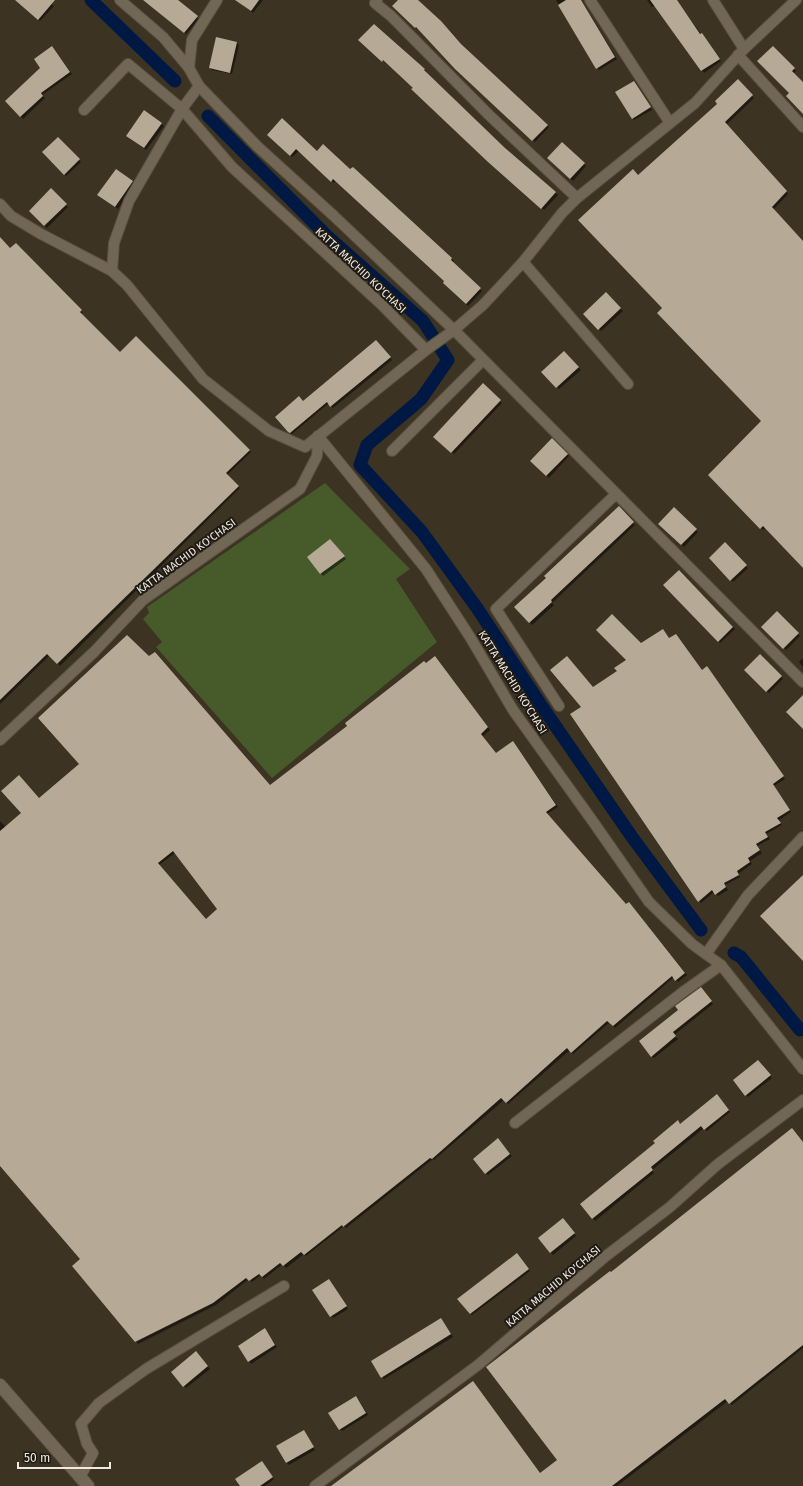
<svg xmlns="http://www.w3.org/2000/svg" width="803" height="1486" viewBox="0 0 803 1486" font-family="'Fira Sans',sans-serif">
<rect width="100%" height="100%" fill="#3c3322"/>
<path fill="#465b29" d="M 325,483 L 410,569 L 396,579 L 437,642 L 272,778 L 156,647 L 162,642 L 143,619 L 149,613 L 147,607 Z"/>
<g fill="#0007" fill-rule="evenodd">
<path d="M 16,0 L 47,0 L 54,6 L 40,21 Z"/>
<path d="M 144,0 L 176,0 L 199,19 L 186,34 Z"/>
<path d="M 236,0 L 263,0 L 253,13 Z"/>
<path d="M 399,0 L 416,0 L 462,47 L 549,127 L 535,142 L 459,71 L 418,28 L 417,29 L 393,6 Z"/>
<path d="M 556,0 L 581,0 L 617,59 L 599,70 Z"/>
<path d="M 647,0 L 676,0 L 721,61 L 704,73 L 655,6 L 652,7 Z"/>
<path d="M 374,25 L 425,70 L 427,72 L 426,73 L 505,149 L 558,195 L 544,210 L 491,164 L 414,88 L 360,40 Z"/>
<path d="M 237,43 L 239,45 L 232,74 L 212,70 L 210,68 Z"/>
<path d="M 773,47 L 796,71 L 793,74 L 803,83 L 803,112 L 790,93 Z"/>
<path d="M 54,50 L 72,74 L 42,95 L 45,98 L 23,119 L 7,101 L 41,68 Z"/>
<path d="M 738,81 L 754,98 L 726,125 L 788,194 L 773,210 L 803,242 L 803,567 L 766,528 L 763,530 L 709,475 L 763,421 L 664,308 L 638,176 L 719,104 Z"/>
<path d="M 636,84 L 652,110 L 634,120 L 632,118 Z"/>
<path d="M 145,111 L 164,126 L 146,150 L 129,138 Z"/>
<path d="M 268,135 L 317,152 L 402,215 L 452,259 L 454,261 L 452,263 L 482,291 L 468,306 L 444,283 L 446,281 L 336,180 L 334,183 L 299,151 L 292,157 Z"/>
<path d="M 58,138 L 81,162 L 66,176 L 43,152 Z"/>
<path d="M 562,143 L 586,166 L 573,181 L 548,158 Z"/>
<path d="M 132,182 L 134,184 L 118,209 L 101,197 Z"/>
<path d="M 51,190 L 68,207 L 47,228 L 30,211 Z"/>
<path d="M 0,239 L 10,249 L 16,244 L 83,313 L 81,314 L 120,353 L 136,337 L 251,452 L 227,475 L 240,488 L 60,666 L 50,655 L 0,704 Z"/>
<path d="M 606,294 L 623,311 L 601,331 L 584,314 Z"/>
<path d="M 378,343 L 392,360 L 333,408 L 329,403 L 292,434 L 289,432 L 303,402 Z"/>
<path d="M 564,352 L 581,370 L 559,389 L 543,372 Z"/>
<path d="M 483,385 L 502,403 L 454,454 L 435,436 Z"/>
<path d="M 552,439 L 569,456 L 549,478 L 531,461 Z"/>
<path d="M 619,507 L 635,525 L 552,603 L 554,605 L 532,625 L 516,607 L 548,578 Z"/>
<path d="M 674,509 L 698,532 L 684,547 L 660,523 Z"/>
<path d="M 332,542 L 346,559 L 323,576 L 321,574 Z"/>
<path d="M 725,544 L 748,568 L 733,582 L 710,558 Z"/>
<path d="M 679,571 L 735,629 L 720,643 L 665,585 Z"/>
<path d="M 777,612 L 800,636 L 786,650 L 762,627 Z"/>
<path d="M 670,639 L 703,671 L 709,670 L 785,779 L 774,786 L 791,812 L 778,821 L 782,825 L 766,834 L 770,839 L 757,846 L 762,853 L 750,861 L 752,864 L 738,874 L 740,877 L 725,885 L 728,890 L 718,896 L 714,892 L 701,903 L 582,707 L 593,688 L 619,672 L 641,644 Z"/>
<path d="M 760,655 L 783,679 L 769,693 L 745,670 Z"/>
<path d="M 803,658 L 803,667 L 799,662 Z"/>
<path d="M 437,659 L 490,730 L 483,736 L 496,754 L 515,745 L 558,807 L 547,814 L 626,906 L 631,905 L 687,975 L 678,982 L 674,977 L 615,1028 L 610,1022 L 573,1054 L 570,1050 L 508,1104 L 504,1100 L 434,1160 L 433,1159 L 346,1228 L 344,1226 L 306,1256 L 304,1254 L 286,1268 L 283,1264 L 264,1279 L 261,1275 L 252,1282 L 249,1279 L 216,1305 L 138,1344 L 82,1259 L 0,1165 L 0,821 L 6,827 L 39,799 L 271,786 L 426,664 ZM 175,853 L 219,909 L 206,920 L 159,865 Z"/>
<path d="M 703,991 L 713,1004 L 674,1035 L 678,1039 L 654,1058 L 652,1056 Z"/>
<path d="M 760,1064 L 772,1078 L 748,1097 L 734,1081 Z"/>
<path d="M 719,1098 L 730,1112 L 707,1131 L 704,1128 L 652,1170 L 654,1173 L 595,1221 L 593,1219 L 581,1204 L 681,1125 Z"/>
<path d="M 500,1142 L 512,1156 L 488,1175 L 486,1173 Z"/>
<path d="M 803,1143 L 803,1348 L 732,1405 L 728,1401 L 617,1486 L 332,1486 L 540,1474 L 559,1460 Z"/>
<path d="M 565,1221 L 576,1236 L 553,1255 L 539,1238 Z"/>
<path d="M 519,1257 L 530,1271 L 472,1315 L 470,1313 Z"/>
<path d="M 331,1283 L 348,1309 L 333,1318 L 314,1291 Z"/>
<path d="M 441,1319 L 453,1337 L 384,1379 L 382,1377 Z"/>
<path d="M 267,1332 L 277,1347 L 251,1364 L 239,1346 Z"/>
<path d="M 198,1355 L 210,1369 L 186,1388 L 172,1372 Z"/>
<path d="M 358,1399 L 368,1415 L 342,1431 L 340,1429 Z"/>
<path d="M 304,1431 L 315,1450 L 289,1465 L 286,1462 Z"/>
<path d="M 264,1464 L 274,1479 L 265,1486 L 241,1486 Z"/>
</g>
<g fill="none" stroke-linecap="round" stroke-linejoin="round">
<g stroke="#001944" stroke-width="13">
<path d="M 91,0 L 175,81"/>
<path d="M 208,116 L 326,235 L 423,321 L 448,360 L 421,399 L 367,445 L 360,465 L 422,532 L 477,608 L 541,705 L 632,837 L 701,930"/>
<path d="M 734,953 L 741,957 L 800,1030"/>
</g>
</g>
<g fill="#b6aa97" fill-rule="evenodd">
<path d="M 15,0 L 55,0 L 38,20 Z"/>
<path d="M 143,0 L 178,0 L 198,16 L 184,33 Z"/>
<path d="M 235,0 L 259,0 L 251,11 Z"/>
<path d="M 398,0 L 418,0 L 441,21 L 461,44 L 548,125 L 532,141 L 455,69 L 416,27 L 415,28 L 392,6 Z"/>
<path d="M 566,0 L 581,0 L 615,57 L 596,69 L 558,5 Z"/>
<path d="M 650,0 L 677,0 L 700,34 L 702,33 L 720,59 L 701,71 Z"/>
<path d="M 374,24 L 425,69 L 424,70 L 505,148 L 556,192 L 541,209 L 488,162 L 411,89 L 413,88 L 383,60 L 382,62 L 358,40 Z"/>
<path d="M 216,37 L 237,42 L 230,73 L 209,68 Z"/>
<path d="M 52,46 L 70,72 L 41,93 L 43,96 L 20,117 L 5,101 L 40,68 L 34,59 Z"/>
<path d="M 773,46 L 795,68 L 792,71 L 803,82 L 803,114 L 786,96 L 789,93 L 757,61 Z"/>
<path d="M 738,79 L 753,95 L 725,122 L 787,191 L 772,207 L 803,241 L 803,568 L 763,526 L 760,529 L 708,475 L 761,421 L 657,313 L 662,308 L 578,220 L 633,169 L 638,175 L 717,104 L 715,101 Z"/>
<path d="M 634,81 L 651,107 L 632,119 L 615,92 Z"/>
<path d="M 144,110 L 162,123 L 144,148 L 126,136 Z"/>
<path d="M 282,118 L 317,151 L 323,144 L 350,169 L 353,167 L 452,258 L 451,260 L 481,288 L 466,304 L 443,283 L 444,281 L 333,179 L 331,182 L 296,149 L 290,156 L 267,135 Z"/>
<path d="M 58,137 L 80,159 L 64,175 L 42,152 Z"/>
<path d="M 562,142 L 585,163 L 570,179 L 547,158 Z"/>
<path d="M 116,169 L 133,181 L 115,207 L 97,195 Z"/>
<path d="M 51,188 L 67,204 L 44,226 L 29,211 Z"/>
<path d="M 0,237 L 10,248 L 16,243 L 82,310 L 80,312 L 120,352 L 136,336 L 250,450 L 226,473 L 239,486 L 57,664 L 47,654 L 0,700 Z"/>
<path d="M 606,292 L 621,308 L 598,330 L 583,314 Z"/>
<path d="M 376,340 L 391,357 L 330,407 L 327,402 L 290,433 L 288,432 L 275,417 L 299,396 L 303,401 Z"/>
<path d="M 564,351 L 579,367 L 556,388 L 541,372 Z"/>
<path d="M 483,383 L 501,400 L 451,453 L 433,437 Z"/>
<path d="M 552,438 L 568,454 L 546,476 L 530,461 Z"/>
<path d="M 619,506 L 634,522 L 551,600 L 552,602 L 529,623 L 514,607 L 546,578 L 544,576 Z"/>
<path d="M 674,507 L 697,529 L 681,545 L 658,524 Z"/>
<path d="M 330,539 L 345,556 L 320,574 L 307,557 Z"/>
<path d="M 725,542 L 747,565 L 730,581 L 709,558 Z"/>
<path d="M 679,570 L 733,627 L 718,642 L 663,585 Z"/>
<path d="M 777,611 L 799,633 L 783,649 L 761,627 Z"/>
<path d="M 612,614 L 641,643 L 663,629 L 669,638 L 676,634 L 702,670 L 707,666 L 784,776 L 773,784 L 790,810 L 777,818 L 781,823 L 765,832 L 768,837 L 756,844 L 760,850 L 748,858 L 750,862 L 737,871 L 739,875 L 724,883 L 726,887 L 715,895 L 712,890 L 698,902 L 570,714 L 581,707 L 550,670 L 567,656 L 593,687 L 617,671 L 614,668 L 626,660 L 596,630 Z"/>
<path d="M 127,635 L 149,656 L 155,652 L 270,785 L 347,726 L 345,723 L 424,661 L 426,663 L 435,656 L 488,727 L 481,734 L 496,753 L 513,741 L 556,805 L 546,812 L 626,904 L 629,902 L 685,973 L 675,981 L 672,976 L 613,1026 L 607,1021 L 571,1053 L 567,1048 L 506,1103 L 501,1098 L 432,1159 L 430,1158 L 343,1227 L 342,1225 L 304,1255 L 301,1252 L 283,1266 L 280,1263 L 262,1277 L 259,1274 L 249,1281 L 246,1278 L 213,1303 L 135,1342 L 72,1266 L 80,1259 L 0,1166 L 0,831 L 21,813 L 1,791 L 19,775 L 39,798 L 79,764 L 38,718 ZM 173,851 L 217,909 L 206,919 L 158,863 Z"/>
<path d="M 760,654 L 782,676 L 766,692 L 744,670 Z"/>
<path d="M 803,695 L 803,729 L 786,712 Z"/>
<path d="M 803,875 L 803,961 L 760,916 Z"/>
<path d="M 701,987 L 712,1001 L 673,1032 L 676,1036 L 651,1057 L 639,1041 L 678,1010 L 675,1006 Z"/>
<path d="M 758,1060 L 771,1075 L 745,1096 L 733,1080 Z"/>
<path d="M 717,1094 L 729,1110 L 704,1130 L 701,1126 L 651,1167 L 653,1170 L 592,1219 L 580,1204 L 655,1143 L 653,1141 L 678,1120 L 680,1124 Z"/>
<path d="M 792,1128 L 803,1142 L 803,1345 L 729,1404 L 725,1399 L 612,1486 L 331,1486 L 473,1381 L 540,1473 L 557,1460 L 486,1367 L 610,1271 L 611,1272 Z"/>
<path d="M 498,1138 L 510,1154 L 485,1174 L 473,1159 Z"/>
<path d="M 563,1218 L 575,1233 L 550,1253 L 538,1238 Z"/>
<path d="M 517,1253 L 529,1269 L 470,1314 L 457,1299 Z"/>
<path d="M 329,1279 L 347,1306 L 330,1317 L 312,1290 Z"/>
<path d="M 441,1318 L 451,1334 L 381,1378 L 371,1361 Z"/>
<path d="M 265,1328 L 275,1345 L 248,1362 L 238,1346 Z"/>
<path d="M 196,1351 L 208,1366 L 183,1387 L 171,1372 Z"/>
<path d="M 356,1396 L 366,1413 L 339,1430 L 328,1413 Z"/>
<path d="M 304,1430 L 314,1447 L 286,1463 L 276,1446 Z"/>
<path d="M 262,1461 L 273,1477 L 260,1486 L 240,1486 L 235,1479 Z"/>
</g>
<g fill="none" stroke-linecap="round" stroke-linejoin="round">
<g stroke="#585042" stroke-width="12">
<g id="minor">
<path d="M 120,0 L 163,37 L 189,68"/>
<path d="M 377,0 L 375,3 L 391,16 L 489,115 L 577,198"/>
<path d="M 590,0 L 670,123"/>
<path d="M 713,0 L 744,49"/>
<path d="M 738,55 L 803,127"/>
<path d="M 199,86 L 258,147 L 334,216 L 454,330 L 803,682"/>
<path d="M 84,110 L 128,64 L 182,109 L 232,167 L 381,304 L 426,350"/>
<path d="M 0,204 L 11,216 L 41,234 L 112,271 L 127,285 L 203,379 L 269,431 L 305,447 L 426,350 L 454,330 L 483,305 L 523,262 L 562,213 L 577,198 L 695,103 L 744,49 L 796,0"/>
<path d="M 523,262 L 628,384"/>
<path d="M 112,271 L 114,243 L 129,201 L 182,109 L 199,86 L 189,68 L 192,40 L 217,0"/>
<path d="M 318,436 L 426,569 L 470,637 L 513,710 L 594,823 L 649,902 L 692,944 L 721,965 L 803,1069"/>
<path d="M 392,451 L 483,360"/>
<path d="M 559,706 L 496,609 L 616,494"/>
<path d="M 0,740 L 94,652 L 143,600 L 300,489 L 317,456 L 318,436"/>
<path d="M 706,954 L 748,895 L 803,837"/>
<path d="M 515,1123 L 683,992 L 721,965"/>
<path d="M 80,1477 L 93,1453 L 87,1444 L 81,1424 L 99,1403 L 146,1369 L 284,1286"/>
<path d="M 315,1486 L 478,1365 L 606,1256 L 670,1207 L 718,1164 L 803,1100"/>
</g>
</g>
<g stroke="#585042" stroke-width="14">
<path id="tertiary" d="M 0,1385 L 88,1486"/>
</g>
<use href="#minor" stroke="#726755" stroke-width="10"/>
<use href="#tertiary" stroke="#726755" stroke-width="12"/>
</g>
<g text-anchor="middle" stroke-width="4" stroke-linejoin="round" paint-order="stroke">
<g font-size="11" fill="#f0eae0" stroke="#1f1b14">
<text transform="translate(361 270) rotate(43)" y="4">KATTA MACHID KO'CHASI</text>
<text transform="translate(186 556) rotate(-36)" y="4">KATTA MACHID KO'CHASI</text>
<text transform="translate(513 682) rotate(58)" y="4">KATTA MACHID KO'CHASI</text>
<text transform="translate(553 1286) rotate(-40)" y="4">KATTA MACHID KO'CHASI</text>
</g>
</g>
<path d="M18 1462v6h92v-6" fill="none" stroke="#f0eae0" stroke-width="2"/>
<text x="24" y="1462" font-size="12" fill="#f0eae0" stroke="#1f1b14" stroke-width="3" paint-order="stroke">50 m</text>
</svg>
